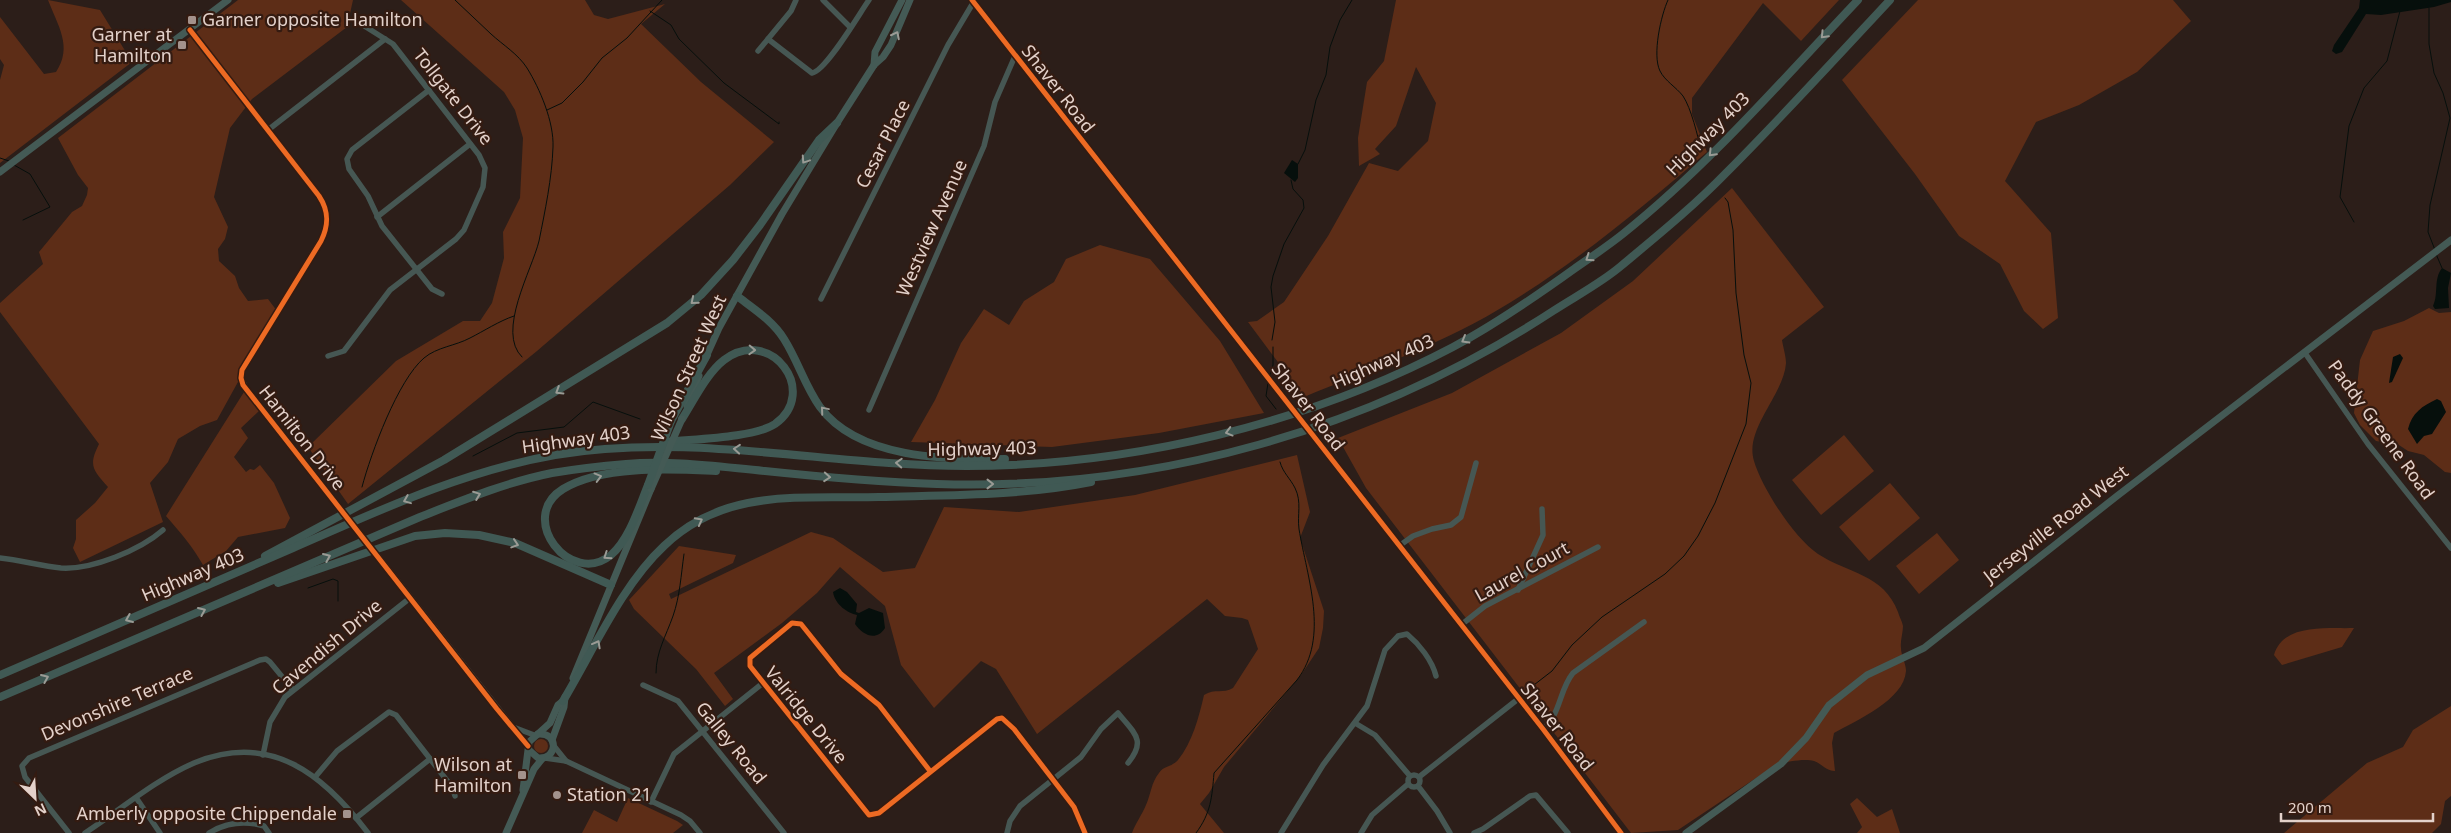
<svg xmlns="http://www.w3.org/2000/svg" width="2451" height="833" viewBox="0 0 2451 833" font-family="'Noto Sans',sans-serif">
<rect width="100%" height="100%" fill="#2c1e19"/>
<g fill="#5d2d17">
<path d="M 48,0 L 100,10 L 132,62 L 0,163 L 0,80 L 4,65 L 0,59 L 0,17 L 44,74 L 56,72 C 73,47 58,26 48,0 Z"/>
<path d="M 238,0 L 353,0 L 347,27 L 252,99 L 230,128 L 214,197 L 228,227 L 225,239 L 218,249 L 219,261 L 235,276 L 239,288 L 248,301 L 268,299 L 277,311 L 217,420 L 200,426 L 178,439 L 168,462 L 150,483 L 163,522 L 80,562 L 73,548 L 76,539 L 76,520 L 95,503 L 108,487 C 93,470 88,466 99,444 L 0,312 L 0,303 L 43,264 L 39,252 L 72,212 L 82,206 L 87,195 L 88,188 L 78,175 L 58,138 Z"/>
<path d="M 401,0 L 585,0 L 594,15 L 608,19 L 665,4 L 641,24 L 701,82 L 774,142 L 730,185 L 537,351 L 348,504 L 308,447 L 396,361 L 463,321 L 480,321 L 492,303 L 504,258 L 503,232 L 520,198 L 523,138 L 515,110 L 504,92 Z"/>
<path d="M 1396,0 L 1839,0 L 1801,41 L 1763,3 L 1692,98 L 1692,114 L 1707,152 C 1644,206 1582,258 1511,302 C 1447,342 1374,368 1304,397 L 1248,322 L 1257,321 L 1284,302 L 1328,236 L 1369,163 L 1398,171 L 1428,141 L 1436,103 L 1416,67 L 1396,126 L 1375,149 L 1380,154 L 1359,166 L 1358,138 L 1367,82 L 1384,61 Z"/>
<path d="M 1918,0 L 2173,0 L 2191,21 L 2137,72 L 2079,105 L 2036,122 L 2005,181 L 2051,233 L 2058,318 L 2043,329 L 2024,311 L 2000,264 L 1959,236 L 1915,174 L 1842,80 Z"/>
<path d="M 1732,188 L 1824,307 L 1782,340 C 1783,347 1786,356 1786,363 C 1784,395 1744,429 1754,461 C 1762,488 1794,538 1818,554 C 1847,573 1884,574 1898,612 C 1899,616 1902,621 1903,626 C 1903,633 1900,641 1901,648 C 1901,656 1906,663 1906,671 C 1904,700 1857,720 1834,733 L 1832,743 L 1835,771 C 1826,771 1822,764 1814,761 C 1804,758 1787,762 1777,764 L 1678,830 L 1631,833 L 1366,488 L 1338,438 L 1452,393 L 1561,333 L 1633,281 Z"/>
<path d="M 1100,245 L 1150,259 L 1220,341 L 1264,413 L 1159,433 L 1052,447 L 911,442 L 935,400 L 961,343 L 984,309 L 1009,325 L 1024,301 L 1054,282 L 1066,259 Z"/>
<path d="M 2429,308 L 2439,313 L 2451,312 L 2451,473 L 2445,472 L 2424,455 L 2408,451 L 2399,445 L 2376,441 L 2360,425 L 2354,413 L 2360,360 L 2373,331 L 2404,321 Z"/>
<path d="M 244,392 L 259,411 L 241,428 L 248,438 L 234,457 L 246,472 L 250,469 L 254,470 L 260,465 L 274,483 L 290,518 L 285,528 L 238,537 L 226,551 L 203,565 C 193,547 180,532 166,516 Z"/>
<path d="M 1844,435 L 1874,471 L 1821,515 L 1792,480 Z"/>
<path d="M 1297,455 L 1310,512 L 1300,538 L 1324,611 L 1323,628 L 1319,648 L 1301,675 L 1224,767 L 1209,793 L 1200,804 L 1224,833 L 1132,833 C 1136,822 1142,815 1146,805 C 1151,794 1151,783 1159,773 C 1163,766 1172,767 1178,760 C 1192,743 1199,717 1204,695 C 1215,688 1223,694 1233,688 L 1258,649 L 1248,620 L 1242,618 L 1225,616 L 1207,599 L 1037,734 L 996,669 L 981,661 L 934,708 L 901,665 L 885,606 L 840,567 L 817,593 L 782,623 L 714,673 L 733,699 L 725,706 L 696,669 L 634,609 L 629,600 L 679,546 L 736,555 L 733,563 L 669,594 L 671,599 L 811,532 L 833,538 L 883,572 L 915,568 L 944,507 L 1019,512 L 1135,495 Z"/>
<path d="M 1890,483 L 1920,518 L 1869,561 L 1839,527 Z"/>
<path d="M 1937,533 L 1959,560 L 1919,594 L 1896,566 Z"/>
<path d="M 2354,628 L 2342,647 L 2282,665 L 2274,655 C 2283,623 2328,629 2354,628 Z"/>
<path d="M 2451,706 L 2451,796 L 2445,801 L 2441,824 L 2432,833 L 2284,833 L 2367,763 L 2403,747 L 2413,730 Z"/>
<circle cx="541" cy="746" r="7"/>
<path d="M 628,798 L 677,821 L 683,825 L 673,833 L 582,833 L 594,810 L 617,822 Z"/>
<path d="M 1857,798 L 1877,817 L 1892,809 L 1900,833 L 1857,833 L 1862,827 L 1850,804 Z"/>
</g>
<g fill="#060f0c">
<path d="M 2360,0 L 2451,0 L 2451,2 L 2434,7 L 2381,15 L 2366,14 L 2342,52 L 2336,54 L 2332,51 L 2334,45 L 2359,8 Z"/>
<path d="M 1292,160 L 1298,164 L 1298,178 L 1295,182 L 1284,173 Z"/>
<path d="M 2442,268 L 2451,273 L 2448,288 L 2449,308 L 2435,309 L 2433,306 C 2439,293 2433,280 2442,268 Z"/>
<path d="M 2400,354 L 2403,358 L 2392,382 L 2389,383 L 2393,357 Z"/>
<path d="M 2437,399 L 2441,401 L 2446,412 L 2432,434 L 2424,436 L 2417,444 L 2408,429 C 2412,413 2422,406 2437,399 Z"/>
<path d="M 840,588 L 847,592 L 857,604 L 856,612 L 859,613 L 869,608 L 883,613 L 885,628 C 876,642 863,635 855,624 L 857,615 C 848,613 835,605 833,592 Z"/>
</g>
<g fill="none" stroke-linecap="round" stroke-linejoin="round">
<g stroke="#060f0c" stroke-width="1">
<path d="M 455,0 C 467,11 479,23 491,34 C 503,45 518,54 527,68 C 540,89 554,122 553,147 C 552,178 545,211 539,241 C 532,270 496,332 522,357"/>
<path d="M 1668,0 C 1661,15 1652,55 1660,71 C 1665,81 1676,87 1683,96 C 1691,108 1698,136 1701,151"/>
<path d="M 2429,8 L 2429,44 L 2434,73 L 2443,93 L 2450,118 L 2430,205 L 2428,232 L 2435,250"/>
<path d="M 650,11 L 671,25 L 679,39 L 724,83 L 779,124 L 779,122"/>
<path d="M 547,110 L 562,103 L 583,82 L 602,58 L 627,38 L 662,0"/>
<path d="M 0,158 L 9,161"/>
<path d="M 1298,164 L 1305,150 L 1316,100 L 1326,75 L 1330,47 L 1340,20 L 1352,0"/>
<path d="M 14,165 L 30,174 L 50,207 L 23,220"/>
<path d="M 2354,222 L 2340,197 L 2349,126 L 2364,88 L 2387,61 L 2400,11"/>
<path d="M 2436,254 L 2442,268"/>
<path d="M 1272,340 L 1275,322 L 1271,287 L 1273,276 L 1284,244 L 1304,208 L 1303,200 L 1293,189 L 1291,180"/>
<path d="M 1269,377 L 1273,365 L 1273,347"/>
<path d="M 1268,383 L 1266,396 L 1276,409"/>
<path d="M 473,456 L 517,433 L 564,427 L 593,402 L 640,419"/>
<path d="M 362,487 C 371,453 398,380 424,358 C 437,347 455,346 470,338 C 484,331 499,321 514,316"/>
<path d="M 308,588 L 333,579 L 338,581 L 338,601"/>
<path d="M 656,673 C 656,652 666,636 673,616 C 680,596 681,575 684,554"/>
<path d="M 1521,695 L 1552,671 L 1572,645 L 1602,617 L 1665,574 L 1684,556 L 1698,536 L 1715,503 L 1746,424 L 1751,383 L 1744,355 L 1736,293 L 1733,230 L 1728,202 L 1725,198"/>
<path d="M 1196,833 C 1211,813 1212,797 1214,773 L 1297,680 C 1330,637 1307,578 1299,529 C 1297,515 1302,502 1295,488 C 1290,478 1283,473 1280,462"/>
</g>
<g stroke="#465753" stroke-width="5.5">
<path d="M 796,0 L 791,11 L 768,39 L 812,73 C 826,71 859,14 869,0"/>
<path d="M 823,0 L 850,27"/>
<path d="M 972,0 L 1279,393"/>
<path d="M 190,30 L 319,196 C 328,209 329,222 323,236 L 242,370 L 241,378 L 248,392 L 329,494"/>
<path d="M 758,51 L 768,39"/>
<path d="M 429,90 L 352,150 L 347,159 L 349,169 L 368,196 L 382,226 L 432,289 L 442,294"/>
<path d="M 268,130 L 385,39"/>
<path d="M 377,217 L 470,144"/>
<path d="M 821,299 L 948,45 L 973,3"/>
<path d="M 2305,353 L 2368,444 L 2451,548"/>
<path d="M 328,356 L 344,351 L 390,290 L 456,239 L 464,230 L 483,187 L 485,168 L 479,155 L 393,44 L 358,22"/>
<path d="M 869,410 L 984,146 L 995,102 L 1015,56"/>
<path d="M 1322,448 L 1543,729 L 1621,833"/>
<path d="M 1399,546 L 1413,536 L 1432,529 L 1451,525 L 1461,517 L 1476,463"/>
<path d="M 0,558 C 21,560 40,566 61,568 C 92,570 140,550 163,530"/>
<path d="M 386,566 L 528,746"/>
<path d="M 1518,590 L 1543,535 L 1542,509"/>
<path d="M 1461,625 L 1485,606 L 1598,547"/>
<path d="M 643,685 L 678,701 L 784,833"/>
<path d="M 1355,723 L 1375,735 L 1410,776"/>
<path d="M 513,727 L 534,735"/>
<path d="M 1543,729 C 1561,714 1559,690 1573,673 L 1644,622"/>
<path d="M 554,746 L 566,761"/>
<path d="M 263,755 L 270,722 L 285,697 L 410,598"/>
<path d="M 545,758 L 566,761 L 681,815 L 690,821 L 700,833"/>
<path d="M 930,771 L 879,705 L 841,674 L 801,624 L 792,623 L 750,658 L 750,666 L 869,815 L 879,813 L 997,719 L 1002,718 L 1014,729 L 1074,807 L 1085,833"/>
<circle cx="1414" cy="781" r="6"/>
<path d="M 316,776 L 337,751 L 389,712 L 396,715 L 452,787 L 455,796"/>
<path d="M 1419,777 L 1518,699"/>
<path d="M 1418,786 L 1437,811 L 1450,833"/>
<path d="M 137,799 L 160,833"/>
<path d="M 651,802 L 674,754 L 763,683"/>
<path d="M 356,818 L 430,759"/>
<path d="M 69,833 L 25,777 L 22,766 L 29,758 L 260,660 L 266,659 L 270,662 L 293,690"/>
<path d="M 85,833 C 120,810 155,780 194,763 C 271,731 324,775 368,833"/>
<path d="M 209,833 C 227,822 244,820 264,826 L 269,833"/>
<path d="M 1007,833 L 1010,821 L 1020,806 L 1081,757 L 1101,729 L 1118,713 C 1134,733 1147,740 1128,763"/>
<path d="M 1281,833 L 1323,765 L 1367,706 L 1385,650 L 1398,636 L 1407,634 C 1419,644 1432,660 1436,676"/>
<path d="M 1361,833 L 1372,815 L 1408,784"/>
<path d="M 1474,833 L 1483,829 L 1530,796 L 1536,795 L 1568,833"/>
</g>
<g stroke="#445a55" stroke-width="7">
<path d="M 874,65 L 875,52 L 902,0"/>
<path d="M 0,172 L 228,0"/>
<path d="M 705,359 L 719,328 L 782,214 L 837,123 L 874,65 L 883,57 L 891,45 L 910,0"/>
<path d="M 687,406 L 699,376"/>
<path d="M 573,678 L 651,489"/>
<path d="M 552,740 L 564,707 L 565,697"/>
<path d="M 529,750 L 538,758 C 558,760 559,732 538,734"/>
<path d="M 523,790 L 529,742 L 550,723 L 558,705 L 563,701"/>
<path d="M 506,833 L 534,769 L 542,759"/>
<path d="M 1686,833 L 1781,764 L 1806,738 L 1829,705 L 1867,675 L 1924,648 L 2117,496 L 2451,240"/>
</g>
<g stroke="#405954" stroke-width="8">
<path d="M 737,296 C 754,309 773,321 784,339 C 798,361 805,386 820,407 C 858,459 947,460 1005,459"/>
<path d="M 671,421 L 707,355"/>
<path d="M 667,442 C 693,439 754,438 775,424 C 820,392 771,325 724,360 C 707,373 694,400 682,419"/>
<path d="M 648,485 C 639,507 629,540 611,555 C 571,588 516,518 563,489 C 602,465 672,469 716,471"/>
<path d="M 265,556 L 444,460 L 667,323 L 701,295 L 733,260 L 760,225 L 819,140 L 837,123"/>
<path d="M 278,583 L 415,536 L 445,533 L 479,535 L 515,543 L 611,585"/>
<path d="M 0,675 C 98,633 196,590 293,548 C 378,511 463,471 555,455 C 692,432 829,466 966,466 C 1131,466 1307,424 1453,347 C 1496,324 1535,297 1574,269 C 1591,257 1608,246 1624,233 C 1710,164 1783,79 1858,0"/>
<path d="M 0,697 L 420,517 C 463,500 507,482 552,473 C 576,469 602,466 626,464 C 672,460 720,467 765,471 C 822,477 880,482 937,484 C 1155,491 1371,430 1553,311 C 1576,296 1601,283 1621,266 C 1657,236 1694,206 1726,173 C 1782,117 1836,58 1890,0"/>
<path d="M 563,701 C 593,651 622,585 664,546 C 725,487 803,499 879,497 C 950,495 1021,496 1091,482"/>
</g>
<g stroke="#465753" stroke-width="5.5">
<path d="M 1279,393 L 1322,448"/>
<path d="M 329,494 L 386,566"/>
</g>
<path stroke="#445a55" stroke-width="7" d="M 651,489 L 682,419"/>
<path stroke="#405954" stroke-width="8" d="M 648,485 L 671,421"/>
<g stroke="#341b11" stroke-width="8">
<g id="cycleway">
<path d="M 972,0 L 1543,729 L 1621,833"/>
<path d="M 190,30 L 319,196 C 329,211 329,225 321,241 L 242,370 L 241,378 L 243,385 L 497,709 L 528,746"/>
<path d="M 930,771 L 879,705 L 841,674 L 801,624 L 792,623 L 750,658 L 750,666 L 869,815 L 879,813 L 997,719 L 1002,718 L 1014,729 L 1074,807 L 1085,833"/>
</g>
</g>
<use href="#cycleway" stroke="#ed6a23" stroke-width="5"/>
</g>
<defs><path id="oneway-chevron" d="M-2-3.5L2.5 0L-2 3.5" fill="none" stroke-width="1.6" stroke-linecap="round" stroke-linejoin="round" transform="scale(1.25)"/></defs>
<use stroke="#9b9b95" href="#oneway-chevron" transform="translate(896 35) rotate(-63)"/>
<g stroke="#9a9b95">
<use href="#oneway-chevron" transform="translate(1824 35) rotate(134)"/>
<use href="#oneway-chevron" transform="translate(1712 153) rotate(134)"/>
<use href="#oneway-chevron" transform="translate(805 160) rotate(124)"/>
<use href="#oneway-chevron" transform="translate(1589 258) rotate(145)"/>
<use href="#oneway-chevron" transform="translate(694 301) rotate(140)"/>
<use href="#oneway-chevron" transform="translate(1465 340) rotate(150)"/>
<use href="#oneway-chevron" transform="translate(752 350) rotate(2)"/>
<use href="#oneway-chevron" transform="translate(559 391) rotate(148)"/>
<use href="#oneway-chevron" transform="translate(824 410) rotate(-130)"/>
<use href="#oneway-chevron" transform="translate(1229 432) rotate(165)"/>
<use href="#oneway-chevron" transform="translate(737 449) rotate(-175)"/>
<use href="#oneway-chevron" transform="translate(899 463) rotate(-177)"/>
<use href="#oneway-chevron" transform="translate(598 477) rotate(-15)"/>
<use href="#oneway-chevron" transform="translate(827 477) rotate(4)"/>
<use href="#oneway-chevron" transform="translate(990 484)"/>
<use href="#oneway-chevron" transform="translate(477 495) rotate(-21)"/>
<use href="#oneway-chevron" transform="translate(407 500) rotate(158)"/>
<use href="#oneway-chevron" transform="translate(699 521) rotate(-28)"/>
<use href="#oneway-chevron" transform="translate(515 544) rotate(18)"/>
<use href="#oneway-chevron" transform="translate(607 556) rotate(146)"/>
<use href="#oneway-chevron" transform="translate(327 557) rotate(-23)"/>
<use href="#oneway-chevron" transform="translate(202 611) rotate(-23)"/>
<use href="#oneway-chevron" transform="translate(129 619) rotate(157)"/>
<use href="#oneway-chevron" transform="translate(597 644) rotate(-61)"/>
<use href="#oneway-chevron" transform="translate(45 678) rotate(-23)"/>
</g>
<g fill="#a3928c" stroke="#341b11" stroke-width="2">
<rect x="187" y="15" width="10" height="10" rx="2.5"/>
<rect x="177" y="40" width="10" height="10" rx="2.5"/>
<rect x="517" y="770" width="10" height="10" rx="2.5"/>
<circle cx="557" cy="795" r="5"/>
<rect x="342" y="809" width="10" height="10" rx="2.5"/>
</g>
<g text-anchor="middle" stroke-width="4.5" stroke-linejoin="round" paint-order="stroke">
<g font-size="18" fill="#e3d1ca" stroke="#341b11" text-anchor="end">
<text x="202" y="26" text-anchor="start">Garner opposite Hamilton</text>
<text x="172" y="41">Garner at<tspan x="172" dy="21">Hamilton</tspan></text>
<text x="512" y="771">Wilson at<tspan x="512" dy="21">Hamilton</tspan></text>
<text x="567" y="801" text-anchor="start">Station 21</text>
<text x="337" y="820">Amberly opposite Chippendale</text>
</g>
<g font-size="18" fill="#e3d1ca" stroke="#341b11">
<text transform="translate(1058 89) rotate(52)" y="6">Shaver Road</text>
<text transform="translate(453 97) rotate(52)" y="6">Tollgate Drive</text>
<text transform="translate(1708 134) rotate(-45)" y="6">Highway 403</text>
<text transform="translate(883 144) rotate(-63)" y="6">Cesar Place</text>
<text transform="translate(932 228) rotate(-66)" y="6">Westview Avenue</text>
<text transform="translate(1383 362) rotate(-24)" y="6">Highway 403</text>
<text transform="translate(689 368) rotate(-66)" y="6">Wilson Street West</text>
<text transform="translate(1308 407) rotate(52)" y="6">Shaver Road</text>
<text transform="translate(2381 430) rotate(54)" y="6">Paddy Greene Road</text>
<text transform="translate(302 438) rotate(52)" y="6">Hamilton Drive</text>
<text transform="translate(576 440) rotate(-8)" y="6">Highway 403</text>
<text transform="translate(982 449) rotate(-1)" y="6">Highway 403</text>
<text transform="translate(2056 524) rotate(-38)" y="6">Jerseyville Road West</text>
<text transform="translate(1522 572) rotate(-29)" y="6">Laurel Court</text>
<text transform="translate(193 575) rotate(-23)" y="6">Highway 403</text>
<text transform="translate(327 647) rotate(-40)" y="6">Cavendish Drive</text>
<text transform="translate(117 704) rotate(-23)" y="6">Devonshire Terrace</text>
<text transform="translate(806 715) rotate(51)" y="6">Valridge Drive</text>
<text transform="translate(1557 727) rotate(52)" y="6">Shaver Road</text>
<text transform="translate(731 743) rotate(51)" y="6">Galley Road</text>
</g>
</g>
<g transform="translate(35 798) rotate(155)" stroke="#341b11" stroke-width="4" paint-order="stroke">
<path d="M0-4L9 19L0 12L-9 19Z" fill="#e3d1ca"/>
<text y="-8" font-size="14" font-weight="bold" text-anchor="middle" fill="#e3d1ca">N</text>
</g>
<path d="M2281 813v8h152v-8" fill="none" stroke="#e3d1ca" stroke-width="2.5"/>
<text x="2288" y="813" font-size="15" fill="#e3d1ca" stroke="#341b11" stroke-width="4" paint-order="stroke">200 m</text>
</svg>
